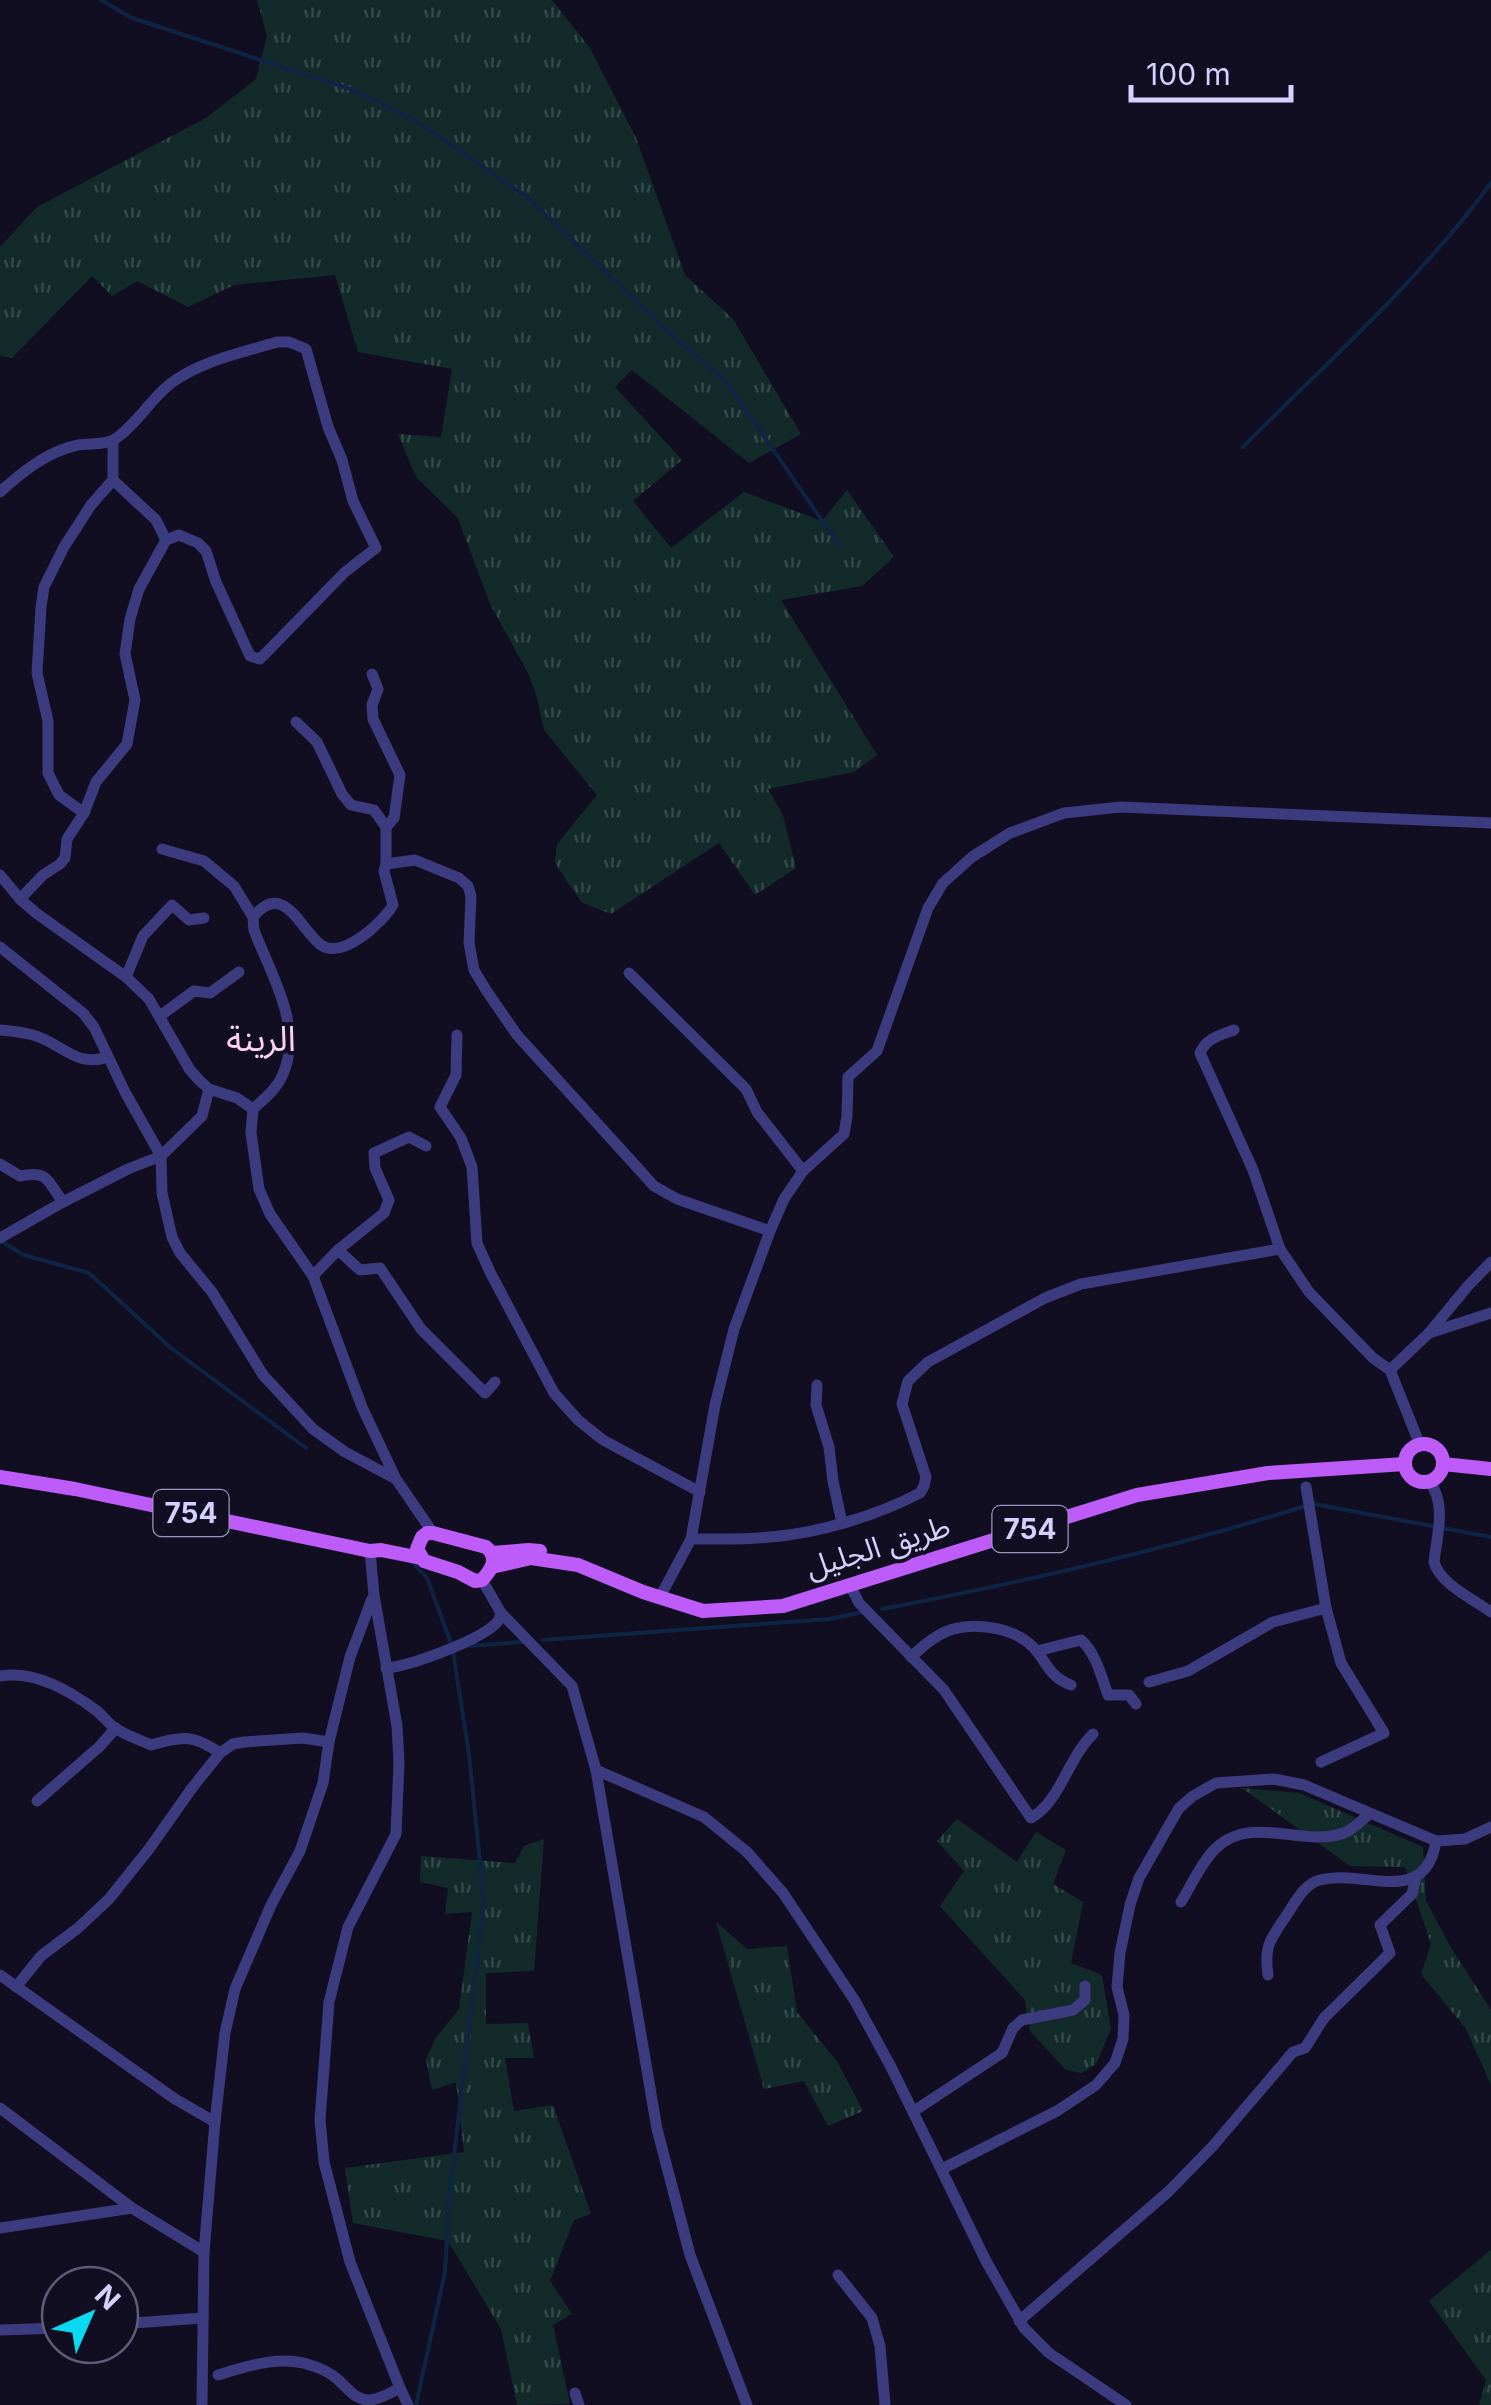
<svg xmlns="http://www.w3.org/2000/svg" width="1491" height="2405" viewBox="0 0 1491 2405" font-family="Inter,'Noto Sans Arabic',sans-serif">
<defs>
<pattern id="grass-tufts" width="24" height="20" patternUnits="userSpaceOnUse" patternTransform="scale(2.5)"><rect width="24" height="20" fill="#122b2a"/><path d="M3 7l-1-3M5 7V3M7 7l1-3M15 17l-1-3M17 17v-4M19 17l1-3" fill="none" stroke="#34494a"/></pattern>
</defs>
<rect width="100%" height="100%" fill="#110e21"/>
<g fill="url(#grass-tufts)">
<path d="M 257,0 L 552,0 L 590,48 L 636,138 L 685,275 L 733,319 L 801,434 L 749,463 L 632,370 L 615,387 L 682,460 L 633,501 L 671,548 L 744,492 L 822,521 L 847,490 L 894,557 L 862,586 L 781,600 L 877,755 L 854,772 L 768,789 L 783,815 L 796,868 L 755,895 L 719,843 L 611,914 L 581,902 L 555,863 L 557,844 L 597,795 L 544,730 L 537,697 L 528,673 L 490,604 L 458,518 L 416,477 L 398,434 L 441,437 L 452,369 L 358,352 L 335,275 L 234,285 L 188,307 L 137,281 L 112,296 L 92,276 L 12,358 L 0,356 L 0,247 L 37,207 L 206,118 L 256,79 L 267,36 Z"/>
<path d="M 1242,1788 L 1299,1793 L 1423,1847 L 1426,1901 L 1450,1946 L 1491,2010 L 1491,2085 L 1466,2029 L 1421,1974 L 1431,1944 L 1405,1867 L 1350,1866 Z"/>
<path d="M 957,1819 L 1017,1862 L 1036,1832 L 1066,1850 L 1053,1884 L 1083,1902 L 1071,1963 L 1102,1975 L 1111,2029 L 1096,2064 L 1081,2073 L 1066,2070 L 1030,2031 L 1025,2000 L 940,1906 L 964,1871 L 937,1841 Z"/>
<path d="M 544,1839 L 534,1971 L 486,1973 L 486,2024 L 528,2023 L 534,2058 L 505,2058 L 514,2111 L 553,2105 L 591,2214 L 574,2220 L 550,2281 L 572,2314 L 553,2325 L 570,2404 L 517,2405 L 501,2329 L 448,2241 L 353,2223 L 345,2168 L 464,2152 L 456,2082 L 432,2090 L 426,2060 L 435,2039 L 459,2009 L 472,1912 L 445,1914 L 448,1888 L 420,1882 L 421,1856 L 515,1863 L 524,1846 Z"/>
<path d="M 716,1922 L 747,1949 L 787,1946 L 797,2012 L 838,2063 L 863,2111 L 828,2126 L 804,2081 L 764,2089 Z"/>
<path d="M 1491,2250 L 1491,2405 L 1479,2405 L 1486,2380 L 1429,2301 Z"/>
</g>
<g fill="none" stroke-linecap="round" stroke-linejoin="round">
<g stroke="#0f2445" stroke-width="4">
<path d="M 101,0 L 132,18 L 356,91 L 413,119 L 527,197 L 672,335 L 725,380 L 839,545"/>
<path d="M 1243,447 C 1327,362 1420,280 1491,183"/>
<path d="M 2,1242 L 24,1255 L 89,1273 L 171,1348 L 306,1448"/>
<path d="M 1314,1504 L 1491,1537"/>
<path d="M 412,1562 L 427,1578 L 451,1643"/>
<path d="M 882,1609 C 1024,1582 1166,1550 1305,1506"/>
<path d="M 543,1640 L 829,1619 L 863,1612"/>
<path d="M 467,1646 L 523,1642"/>
<path d="M 416,2405 L 445,2272 L 450,2190 L 484,1902 L 469,1754 L 453,1652"/>
</g>
<g stroke="#3d3b7f" stroke-width="11">
<path d="M 113,441 L 113,480 L 156,520 L 166,540"/>
<path d="M 0,492 C 22,472 48,451 78,445 C 90,443 106,445 115,439 C 136,425 150,400 170,384 C 200,361 241,353 277,342 L 289,342 L 306,349 L 328,427 L 342,460 L 353,501 L 376,548 L 345,572 L 260,659 L 250,656 L 216,582 L 206,551 L 198,543 L 179,535 L 166,540 L 139,589 L 130,619 L 125,654 L 135,700 L 127,744 L 96,782 L 84,813 L 67,839 L 65,858 L 60,864 L 43,875 L 20,899"/>
<path d="M 372,674 L 378,689 L 372,705 L 373,719 L 400,775 L 394,818 L 386,827"/>
<path d="M 84,813 L 59,795 L 48,773 L 48,721 L 37,673 L 41,607 L 44,587 L 64,547 L 91,505 L 113,480"/>
<path d="M 162,849 L 204,861 L 234,886 L 253,917"/>
<path d="M 386,864 L 415,860 L 459,878 L 468,886 L 471,896 L 469,943 L 474,970 L 486,990 L 517,1035 L 654,1186 L 677,1199 L 770,1231 L 734,1329 L 715,1405 L 691,1539 L 660,1597"/>
<path d="M 0,875 L 20,899 L 36,913 L 126,977 L 149,999 L 190,1070 L 200,1081 L 209,1089 L 237,1098 L 253,1109 C 264,1099 277,1089 283,1074 C 304,1026 270,973 254,930 L 253,917 C 284,879 301,931 321,945 C 343,960 383,922 393,905 L 384,871 L 386,864 L 386,827 L 374,810 L 351,805 L 342,794 L 317,742 L 296,722"/>
<path d="M 0,947 L 83,1013 L 94,1027 L 125,1092 L 161,1156 L 162,1193 L 172,1237 L 180,1253 L 212,1292 L 263,1375 L 313,1429 L 345,1452 L 396,1479 L 433,1533"/>
<path d="M 629,973 L 746,1089 L 757,1112 L 803,1171 L 784,1199 L 770,1231"/>
<path d="M 126,977 L 143,936 L 172,905 L 189,920 L 204,918"/>
<path d="M 160,1016 L 194,991 L 210,993 L 239,972"/>
<path d="M 0,1030 C 11,1031 22,1032 33,1035 C 62,1043 75,1068 108,1057"/>
<path d="M 1234,1030 C 1221,1035 1206,1038 1200,1053 L 1253,1170 L 1280,1249 L 1309,1292 L 1373,1358 L 1390,1370 L 1420,1445"/>
<path d="M 457,1035 L 456,1075 L 440,1107 L 461,1138 L 472,1167 L 477,1243 L 490,1272 L 554,1393 L 578,1420 L 603,1440 L 700,1492"/>
<path d="M 253,1109 L 251,1133 L 259,1189 L 270,1214 L 313,1276 L 362,1407 L 395,1477"/>
<path d="M 0,1164 L 20,1176 C 49,1170 47,1181 63,1202"/>
<path d="M 803,1171 L 844,1134 L 847,1116 L 848,1077 L 877,1051 L 928,908 L 943,883 L 972,857 L 1010,833 L 1064,813 L 1121,807 L 1491,823"/>
<path d="M 0,1238 L 63,1202 L 128,1169 L 161,1156 L 202,1116 L 209,1089"/>
<path d="M 338,1250 L 360,1270 L 380,1268 L 421,1329 L 485,1393 L 495,1382"/>
<path d="M 313,1276 L 338,1250 L 384,1213 L 389,1200 L 375,1168 L 374,1153 L 409,1137 L 426,1146"/>
<path d="M 1429,1333 L 1491,1313"/>
<path d="M 1390,1370 L 1429,1333 L 1467,1287 L 1491,1262"/>
<path d="M 817,1385 L 816,1405 L 829,1447 L 833,1481 L 842,1523"/>
<path d="M 1429,1481 C 1447,1504 1437,1534 1434,1562 C 1440,1584 1473,1599 1491,1612"/>
<path d="M 1306,1487 L 1326,1608 L 1341,1663 L 1384,1733 L 1321,1762"/>
<path d="M 691,1539 C 717,1539 744,1540 770,1537 C 819,1533 876,1516 920,1493 L 924,1486 L 926,1477 L 902,1404 L 908,1381 L 928,1362 L 1045,1298 L 1081,1284 L 1280,1249"/>
<path d="M 370,1551 L 374,1595 L 397,1726 L 399,1763 L 396,1834 L 348,1927 L 329,2002 L 320,2120 L 324,2162 L 350,2262 L 400,2388 L 408,2405"/>
<path d="M 482,1580 L 501,1613 L 572,1686 L 596,1770 L 657,2129 L 690,2255 L 747,2405"/>
<path d="M 850,1585 L 859,1603 L 944,1690 L 1031,1818 C 1060,1802 1068,1758 1093,1734"/>
<path d="M 1037,1651 L 1081,1640 C 1096,1653 1101,1676 1108,1695 L 1129,1695 L 1136,1704"/>
<path d="M 911,1657 C 924,1645 940,1631 958,1628 C 981,1623 1016,1629 1033,1647 C 1048,1663 1048,1676 1071,1685"/>
<path d="M 386,1668 C 411,1666 473,1642 492,1627 C 499,1621 498,1622 501,1613"/>
<path d="M 0,1676 C 35,1670 70,1691 97,1711 C 103,1716 108,1723 115,1728 C 125,1735 140,1740 151,1745 C 182,1736 193,1734 220,1753"/>
<path d="M 1149,1682 L 1188,1671 L 1273,1622 L 1326,1608"/>
<path d="M 596,1770 L 704,1817 L 747,1852 L 783,1893 L 855,2001 L 891,2067 L 986,2261 L 1024,2328 L 1049,2353 L 1126,2405"/>
<path d="M 37,1801 L 99,1747 L 116,1728"/>
<path d="M 1181,1902 C 1191,1886 1201,1863 1215,1849 C 1251,1813 1302,1848 1344,1833 C 1354,1829 1361,1821 1369,1814"/>
<path d="M 0,1975 L 175,2099 L 215,2122"/>
<path d="M 1268,1975 C 1264,1948 1269,1941 1284,1919 C 1294,1905 1303,1884 1320,1880 C 1363,1868 1425,1909 1436,1841"/>
<path d="M 16,1987 L 41,1956 L 78,1928 L 109,1899 L 149,1849 L 192,1788 L 220,1753 L 233,1744 L 244,1742 L 303,1738 L 329,1742"/>
<path d="M 0,2108 L 132,2208 L 204,2252"/>
<path d="M 914,2111 L 1002,2053 L 1013,2028 L 1022,2020 L 1073,2010 L 1085,2000 L 1085,1986"/>
<path d="M 942,2169 L 1057,2111 L 1096,2085 L 1115,2063 L 1123,2039 L 1124,2015 L 1117,1987 L 1120,1953 L 1130,1905 L 1139,1878 L 1179,1808 L 1193,1796 L 1216,1783 L 1274,1779 L 1304,1785 L 1436,1841 L 1465,1839 L 1491,1827"/>
<path d="M 0,2228 L 132,2208"/>
<path d="M 838,2275 L 872,2318 L 880,2346 L 885,2405"/>
<path d="M 1019,2321 L 1168,2192 L 1212,2147 L 1293,2052 L 1305,2048 L 1324,2018 L 1390,1953 L 1380,1925 L 1412,1894 L 1416,1877"/>
<path d="M 120,2324 L 202,2318"/>
<path d="M 0,2330 L 60,2328"/>
<path d="M 218,2375 C 248,2366 279,2355 310,2365 C 317,2367 326,2371 332,2375 C 345,2383 353,2401 370,2400 C 380,2399 390,2393 400,2388"/>
<path d="M 575,2393 L 579,2405"/>
<path d="M 202,2405 L 204,2252 L 215,2122 L 225,2033 L 235,1989 L 271,1905 L 300,1851 L 323,1783 L 329,1742 L 350,1657 L 372,1599"/>
</g>
<g stroke="#be5cf9" stroke-width="14">
<circle cx="1424" cy="1463" r="19"/>
<path d="M 1443,1464 L 1491,1469"/>
<path d="M 0,1477 L 75,1489 L 370,1551 L 381,1550 L 421,1558"/>
<path d="M 427,1533 L 433,1533 L 486,1547 C 499,1558 492,1569 482,1580 L 475,1581 L 458,1572 L 424,1561 L 417,1549 L 422,1537 Z"/>
<path d="M 493,1553 L 528,1550 L 540,1551"/>
<path d="M 492,1567 L 531,1558 L 578,1565 L 643,1592 L 703,1611 L 783,1606 L 1137,1495 L 1268,1473 L 1405,1464"/>
</g>
</g>
<g text-anchor="middle" stroke-width="8" stroke-linejoin="round" paint-order="stroke">
<g fill="#110e21" stroke="#9a96bb" stroke-width="2.5">
<rect x="153.5" y="1490" width="75" height="46" rx="8"/>
<rect x="992.5" y="1506" width="75" height="46" rx="8"/>
</g>
<g font-size="28" font-weight="bold" fill="#d5d0fd">
<text x="191" y="1523">754</text>
<text x="1030" y="1539">754</text>
</g>
<g font-size="30" fill="#d5d0fd" stroke="#110e21">
<text transform="translate(878 1547) rotate(-17)" y="10">طريق الجليل</text>
</g>
<g font-size="35" fill="#fdd2ee" stroke="#110e21">
<text x="261" y="1051">الرينة</text>
</g>
</g>
<g transform="translate(90 2315) rotate(45)"><circle r="48" fill="#110e21" stroke="#5f5c79" stroke-width="2.5"/>
<path d="M0-8L18 38L0 25L-18 38Z" fill="#09daf1"/>
<text y="-15" font-size="28" font-weight="bold" text-anchor="middle" fill="#d5d0fd">N</text>
</g>
<path d="M1131 85v15h160v-15" fill="none" stroke="#d5d0fd" stroke-width="5"/>
<text x="1146" y="85" font-size="30" fill="#d5d0fd" stroke="#110e21" stroke-width="8" paint-order="stroke">100 m</text>
</svg>
